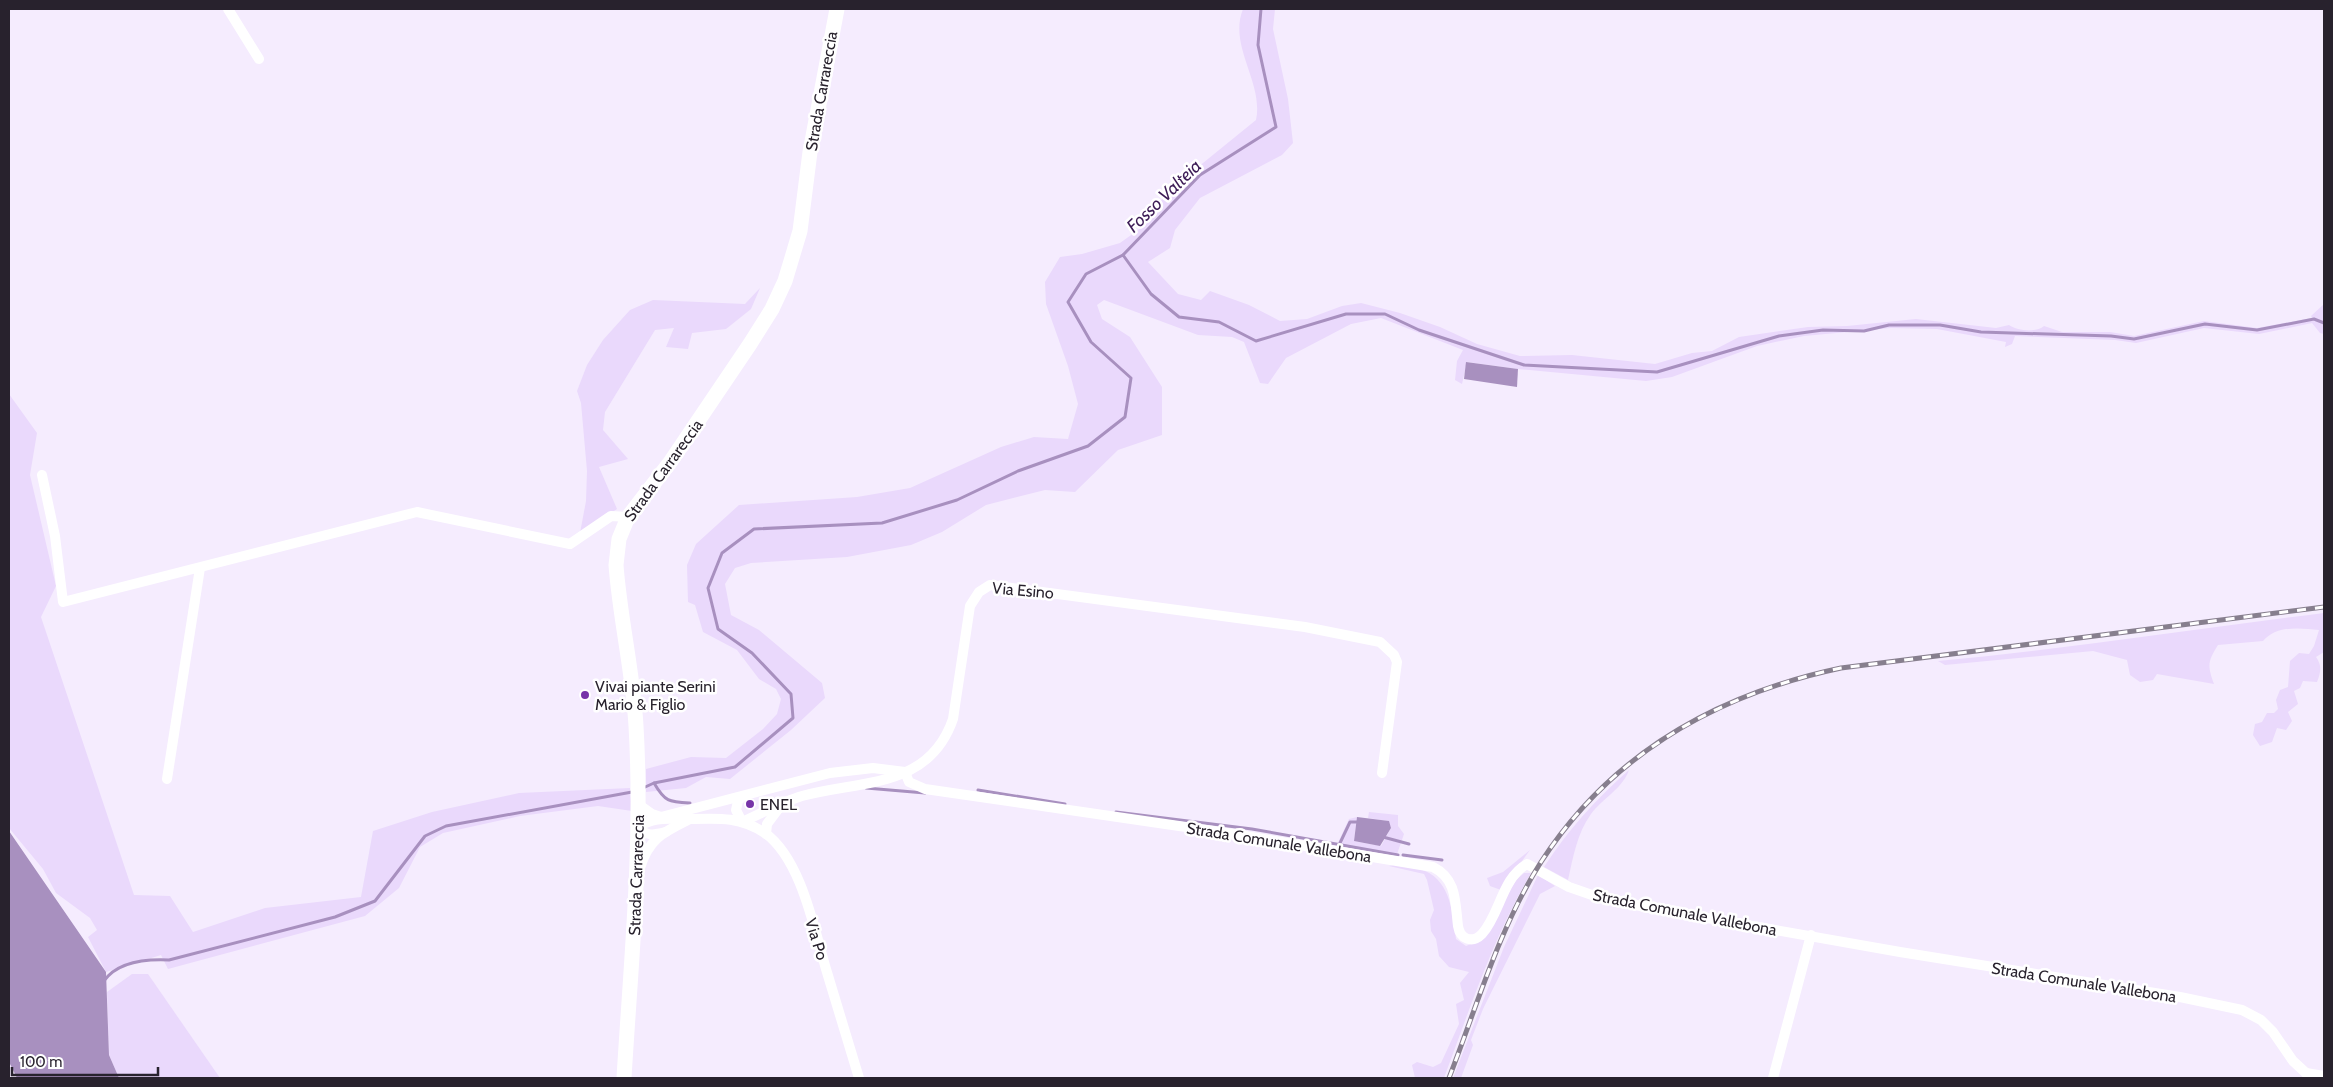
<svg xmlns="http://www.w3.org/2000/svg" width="2333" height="1087" viewBox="0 0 2333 1087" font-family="Cabin,sans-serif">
<rect width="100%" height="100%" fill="#f5ecfe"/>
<g fill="#ead9fc">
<path d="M 1243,9 L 1275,9 L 1273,29 L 1288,99 L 1293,143 L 1282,155 L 1200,198 L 1175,230 L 1170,248 L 1148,262 L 1178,294 L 1201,300 L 1210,291 L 1249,305 L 1280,321 L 1307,319 L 1342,306 L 1361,303 L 1400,313 L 1440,327 L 1477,344 L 1520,356 L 1572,355 L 1655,364 L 1692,353 L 1712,351 L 1739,337 L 1808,327 L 1847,326 L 1916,319 L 1996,328 L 2009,325 C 2018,331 2036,333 2044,326 L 2062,332 L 2110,332 L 2134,336 L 2204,321 L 2257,328 L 2312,318 L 2311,316 L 2324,304 L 2324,334 L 2320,333 L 2312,323 L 2259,334 L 2204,328 L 2136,343 L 2115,340 L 2015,336 L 2012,344 L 2005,347 L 2006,342 L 1937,329 L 1891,328 L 1804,336 L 1757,346 L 1672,377 L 1646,381 L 1518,369 L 1467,362 L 1462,384 L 1455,380 L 1457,361 L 1463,350 L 1381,318 L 1351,324 L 1286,358 L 1268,384 L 1260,383 L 1244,342 L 1232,337 L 1198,335 L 1104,300 L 1097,305 L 1102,319 L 1130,337 L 1162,387 L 1162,435 L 1118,450 L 1075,492 L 1045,490 L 986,505 L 942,532 L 911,545 L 847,557 L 751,563 L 735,568 L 725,584 L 731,615 L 759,630 L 822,683 L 825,698 L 791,730 L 730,779 L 706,777 L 686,788 L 646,792 L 646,769 L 691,757 L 726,758 L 763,729 L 777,714 L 781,699 L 776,689 L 759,679 L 737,650 L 703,632 L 695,605 L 688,602 L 687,565 L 696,544 L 739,505 L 857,497 L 910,488 L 1001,447 L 1034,437 L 1068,439 L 1078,404 L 1068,366 L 1046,304 L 1045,282 L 1060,257 L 1082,254 L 1120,243 L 1145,225 L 1166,193 L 1256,120 C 1264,83 1228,46 1243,9 Z"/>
<path d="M 760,288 L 751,309 L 726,329 L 692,333 L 688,349 L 666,347 L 674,328 L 655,330 L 605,412 L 603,430 L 628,459 L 599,467 L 617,509 L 580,533 L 586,501 L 587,471 L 581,403 L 577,391 L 587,365 L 603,340 L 630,310 L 653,300 L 745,304 Z"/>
<path d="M 9,394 L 37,433 L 30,475 L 56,586 L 41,617 L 134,895 L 170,896 L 193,932 L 265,908 L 361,897 L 373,831 L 432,812 L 519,793 L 630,788 L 632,811 L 598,806 L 520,816 L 443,833 L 420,847 L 399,888 L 365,916 L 168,969 L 161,955 L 106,972 L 88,937 L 97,930 L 90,918 L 56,893 L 43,869 L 9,828 Z"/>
<path d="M 2324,613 L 2324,652 L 2316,657 C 2322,665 2321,672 2317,682 L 2303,681 L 2300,688 L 2294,691 L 2298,704 L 2288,712 L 2292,721 L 2286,730 L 2277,728 L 2272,742 L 2260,746 L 2253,735 L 2255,724 L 2262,722 L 2267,713 L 2274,713 L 2278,709 L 2276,700 L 2280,690 L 2288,687 L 2290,661 L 2299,653 L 2309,654 L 2314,646 L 2319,630 C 2300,628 2277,625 2263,641 L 2218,645 C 2208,661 2207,665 2214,684 L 2157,674 L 2153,680 L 2140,682 L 2130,675 L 2127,660 L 2093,651 L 1945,665 L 1938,661 C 2067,649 2195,629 2324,613 Z"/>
<path d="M 1629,770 C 1623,788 1602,799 1591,814 C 1577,833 1573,858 1568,880 L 1544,867 C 1568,830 1596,799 1629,770 Z"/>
<path d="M 1369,812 L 1398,815 L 1398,826 L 1404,834 L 1396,857 L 1337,845 L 1349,819 L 1357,817 L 1354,841 L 1381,846 L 1391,828 L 1388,821 L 1368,818 Z"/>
<path d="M 1530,850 L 1501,890 L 1490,886 L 1487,878 L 1503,872 Z"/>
<path d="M 1398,864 C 1407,866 1417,867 1425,871 C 1451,882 1453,915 1456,939 L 1466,946 L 1483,939 L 1515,881 L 1524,873 L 1531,873 C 1493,938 1470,1008 1444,1078 L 1415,1078 L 1412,1065 L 1417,1062 L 1433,1067 L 1441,1063 L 1459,1024 L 1456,1004 L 1464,1000 L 1460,983 L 1469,972 L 1449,967 L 1439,956 L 1436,939 L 1431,931 L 1430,920 L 1434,910 L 1427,880 L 1424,874 L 1389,866 Z"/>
<path d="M 1538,875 L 1555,886 L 1540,894 L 1483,1009 L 1471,1040 L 1473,1045 L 1461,1078 L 1453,1078 L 1504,947 Z"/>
<path d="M 132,974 L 148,974 L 220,1078 L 119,1078 L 109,1055 L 107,992 Z"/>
</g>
<g fill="#a890bf">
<path d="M 1466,362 L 1518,369 L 1517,387 L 1464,379 Z"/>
<path d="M 1357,817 L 1389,821 L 1391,828 L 1380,846 L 1354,841 Z"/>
<path d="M 9,831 L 106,972 L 109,1055 L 119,1078 L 17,1078 L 9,1062 Z"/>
</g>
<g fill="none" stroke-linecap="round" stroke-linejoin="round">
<g stroke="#a890bf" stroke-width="3">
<path d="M 1123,255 L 1200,175 L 1276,127 L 1258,45 L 1261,9"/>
<path d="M 654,783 C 665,802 669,802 690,803"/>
<path d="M 643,788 L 654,783 L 735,767 L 793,718 L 791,694 L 752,653 L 718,629 L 708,588 L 722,553 L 754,529 L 882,523 L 957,500 L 1018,471 L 1088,446 L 1125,417 L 1131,378 L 1091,342 L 1068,302 L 1086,274 L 1123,255 L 1151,294 L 1179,317 L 1219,322 L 1256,341 L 1346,314 L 1385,314 L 1419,330 L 1524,365 L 1657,372 L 1779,336 L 1823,330 L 1864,331 L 1889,325 L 1940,325 L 1981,332 L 2111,336 L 2134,339 L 2205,324 L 2257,330 L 2314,319 L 2324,323"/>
<path d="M 866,788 L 925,793"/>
<path d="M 978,790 L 1065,804"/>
<path d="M 1116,812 L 1252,829 L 1398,855"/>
<path d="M 1383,837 L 1409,844"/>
<path d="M 1340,843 L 1350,822 L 1359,822"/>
<path d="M 1403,855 L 1442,860"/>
<path d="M 104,981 C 118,961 147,959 169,960 L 335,917 L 375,901 L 425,836 L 446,826 L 632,792"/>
</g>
<g stroke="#fff" stroke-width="10">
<path d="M 228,9 L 259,59"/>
<path d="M 42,475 L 55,536 L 63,602 L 417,512 L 570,544 L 611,516 L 628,517"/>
<path d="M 905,772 L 909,782 L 925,789 L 1227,833 L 1433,867 C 1457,879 1455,902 1458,926 C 1460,939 1472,944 1482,934 C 1500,914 1502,878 1527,864 L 1569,887 L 1592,895 L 1645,907 L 1900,952 L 2180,997 L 2242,1010 L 2261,1020 L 2273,1032 L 2293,1061 L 2306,1073"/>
<path d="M 167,779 L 200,568"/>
<path d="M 638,804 L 652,814 L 661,817 L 830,773 L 873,768 L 905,772"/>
<path d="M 742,822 C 762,813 782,802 802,796 C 861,780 929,789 953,719 L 970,606 L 979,592 L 990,585 L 1305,627 L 1380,642 L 1394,655 L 1397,662 L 1382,773"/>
<path d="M 742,822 L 736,810 L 738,801 L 743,796"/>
<path d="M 666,832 C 654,835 647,837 638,827 C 656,815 672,820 692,819 C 720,818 741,817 765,833 C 801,859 814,928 826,969 C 837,1006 848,1042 859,1078"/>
<path d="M 766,834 L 767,824 L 779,808"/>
<path d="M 640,868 C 649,838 664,832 690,819"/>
<path d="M 2306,1073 L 2324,1076"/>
<path d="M 1773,1078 L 1811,935"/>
</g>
<path stroke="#fff" stroke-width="15" d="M 624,1078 C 631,961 643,844 636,726 C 633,672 620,619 616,565 L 619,539 L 628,517 L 671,461 L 750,344 L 772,309 L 785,281 L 800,231 L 810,152 L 837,9"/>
<g stroke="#877f8e" stroke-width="5">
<path id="rail" d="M 1449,1078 C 1477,1006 1499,928 1541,862 C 1611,754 1718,694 1841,668 L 2324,607"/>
</g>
<use href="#rail" stroke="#fff" stroke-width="3" stroke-dasharray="9" stroke-linecap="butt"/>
</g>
<g fill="#7734a8" stroke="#fff" stroke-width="2">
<circle cx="585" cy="695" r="5"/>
<circle cx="750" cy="804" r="5"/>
</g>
<g text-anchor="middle" stroke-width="5" stroke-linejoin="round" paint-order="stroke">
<g font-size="16" fill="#28222d" stroke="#fff">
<text transform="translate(821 91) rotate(-80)" y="6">Strada Carrareccia</text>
<text transform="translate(663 470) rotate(-54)" y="6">Strada Carrareccia</text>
<text transform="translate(1023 590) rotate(5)" y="6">Via Esino</text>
<text transform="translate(1279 842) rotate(9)" y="6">Strada Comunale Vallebona</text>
<text transform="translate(636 875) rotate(-88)" y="6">Strada Carrareccia</text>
<text transform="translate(1685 912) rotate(11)" y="6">Strada Comunale Vallebona</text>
<text transform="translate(817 939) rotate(73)" y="6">Via Po</text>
<text transform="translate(2084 982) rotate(9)" y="6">Strada Comunale Vallebona</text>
</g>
<g font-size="16" fill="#28222d" stroke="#fff" text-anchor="start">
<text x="595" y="692">Vivai piante Serini<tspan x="595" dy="18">Mario &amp; Figlio</tspan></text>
<text x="760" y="810">ENEL</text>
</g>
<g font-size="18" font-style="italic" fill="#3d1c56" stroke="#fff">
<text transform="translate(1164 196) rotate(-44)" y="6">Fosso Valteia</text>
</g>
</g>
<rect width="2333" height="1087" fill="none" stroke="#28222d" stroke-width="20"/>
<path d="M12 1067v8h146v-8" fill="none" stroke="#28222d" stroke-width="2.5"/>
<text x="20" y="1067" font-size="15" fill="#28222d" stroke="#ffffff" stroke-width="4" paint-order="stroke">100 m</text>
</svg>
